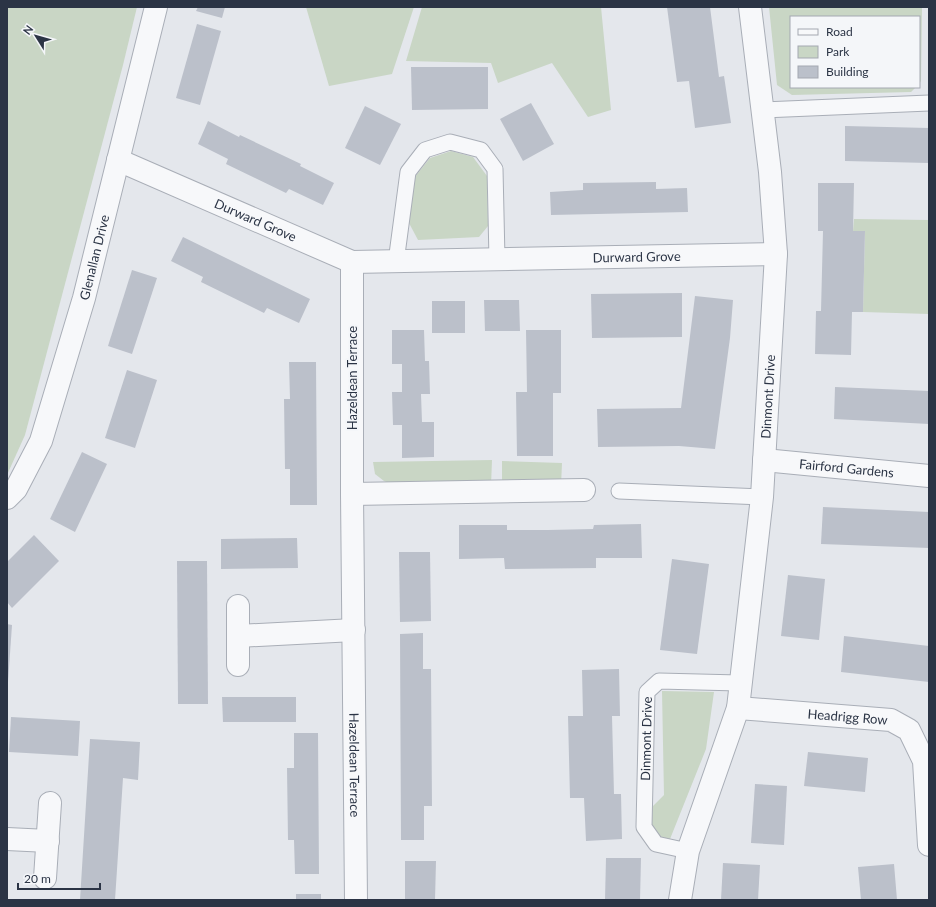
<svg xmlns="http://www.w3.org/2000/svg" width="936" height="907" viewBox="0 0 936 907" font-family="Lato,sans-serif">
<rect width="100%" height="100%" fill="#e4e7ec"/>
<g fill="#c9d6c5">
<path d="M 7,7 L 137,7 L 123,65 L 25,435 L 7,475 Z"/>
<path d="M 306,7 L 414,7 L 392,74 L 329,86 Z"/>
<path d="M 422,7 L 601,7 L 611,110 L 588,117 L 552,63 L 498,83 L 491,63 L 406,61 Z"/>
<path d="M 769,7 L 922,7 L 921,81 L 919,84 L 919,17 L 791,17 L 791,87 L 916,87 L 911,92 L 792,95 L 777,85 Z"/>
<path d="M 451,151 L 473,157 L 487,176 L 488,226 L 479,237 L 418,240 L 409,223 L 414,178 L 430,158 Z"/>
<path d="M 854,219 L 929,220 L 929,314 L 863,312 L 865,231 L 853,231 Z"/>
<path d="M 492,460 L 491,486 L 399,487 L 384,481 L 375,474 L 373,462 Z"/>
<path d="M 502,461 L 562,463 L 561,486 L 502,484 Z"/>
<path d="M 662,691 L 714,692 L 706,749 L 670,839 L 656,836 L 652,827 L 652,807 L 664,795 Z"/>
</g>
<g fill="#bbc0ca">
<path d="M 198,7 L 225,7 L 222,18 L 196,11 Z"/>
<path d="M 667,7 L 710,7 L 719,77 L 724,76 L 731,123 L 695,128 L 689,81 L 677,82 Z"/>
<path d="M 197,24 L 221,31 L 200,105 L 176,98 Z"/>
<path d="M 411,67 L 488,67 L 488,109 L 412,110 Z"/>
<path d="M 531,103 L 554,144 L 523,161 L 500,119 Z"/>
<path d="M 365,106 L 401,124 L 380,165 L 345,148 Z"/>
<path d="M 208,121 L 239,137 L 240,135 L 301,164 L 300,166 L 334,183 L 323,205 L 289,189 L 286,193 L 226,164 L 228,159 L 198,144 Z"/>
<path d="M 845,126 L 929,128 L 929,163 L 845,161 Z"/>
<path d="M 656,182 L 656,189 L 687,188 L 688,212 L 551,215 L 550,192 L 583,190 L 583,183 Z"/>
<path d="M 818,183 L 854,183 L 853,231 L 865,231 L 863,312 L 852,312 L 851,355 L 815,354 L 816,311 L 821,311 L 823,231 L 818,231 Z"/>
<path d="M 183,237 L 310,299 L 299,323 L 267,308 L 264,313 L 201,282 L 203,277 L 171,261 Z"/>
<path d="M 132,270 L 157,278 L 132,354 L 108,346 Z"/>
<path d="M 682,293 L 682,337 L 592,338 L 591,294 Z"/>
<path d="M 695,296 L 733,300 L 730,338 L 715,449 L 679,446 L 598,447 L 597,409 L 681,408 Z"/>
<path d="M 484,300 L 519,300 L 520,331 L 485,331 Z"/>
<rect x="432" y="301" width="33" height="32"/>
<path d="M 392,330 L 424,330 L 425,361 L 429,361 L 430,394 L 421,394 L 422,422 L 434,422 L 434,457 L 402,458 L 402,425 L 393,425 L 392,392 L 402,392 L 402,364 L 392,364 Z"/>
<path d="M 526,330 L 561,330 L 561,393 L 553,393 L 553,456 L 517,456 L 516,392 L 527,392 Z"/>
<path d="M 289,362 L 316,362 L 317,505 L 290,505 L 290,469 L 285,469 L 284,399 L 290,399 Z"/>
<path d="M 127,370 L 157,380 L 135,448 L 105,438 Z"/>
<path d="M 835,387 L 929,391 L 929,424 L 834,419 Z"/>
<path d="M 82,452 L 107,464 L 75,532 L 50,519 Z"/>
<path d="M 823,507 L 929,512 L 929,548 L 821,544 Z"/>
<path d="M 641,524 L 642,558 L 596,558 L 596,568 L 505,569 L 504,558 L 459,559 L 459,525 L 507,525 L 507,530 L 548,530 L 593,529 L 594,525 Z"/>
<path d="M 34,535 L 59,561 L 12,608 L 7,602 L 7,562 Z"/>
<path d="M 297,538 L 298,568 L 221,569 L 221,539 Z"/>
<path d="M 399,552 L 430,552 L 431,621 L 400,622 Z"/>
<path d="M 672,559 L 709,564 L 697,654 L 660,650 Z"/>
<path d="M 177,561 L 207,561 L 208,704 L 178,704 Z"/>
<path d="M 788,575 L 825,579 L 819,640 L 781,636 Z"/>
<path d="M 7,624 L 12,625 L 8,682 L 7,682 Z"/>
<path d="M 423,633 L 423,669 L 431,669 L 432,806 L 424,806 L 424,840 L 401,840 L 400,634 Z"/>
<path d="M 844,636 L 929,646 L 929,682 L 841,672 Z"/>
<path d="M 619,669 L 620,716 L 612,716 L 614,794 L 621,794 L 622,839 L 586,841 L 584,798 L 570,798 L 568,716 L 583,716 L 582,670 Z"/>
<path d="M 222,697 L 296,697 L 296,722 L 223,722 Z"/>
<path d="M 11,717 L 80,721 L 78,756 L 9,752 Z"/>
<path d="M 294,733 L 318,733 L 319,874 L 295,874 L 294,840 L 288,840 L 287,768 L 294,768 Z"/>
<path d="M 90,739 L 140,742 L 138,780 L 123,778 L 115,900 L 80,900 Z"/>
<path d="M 808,752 L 868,758 L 865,792 L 804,786 Z"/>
<path d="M 755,784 L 787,786 L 784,845 L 751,843 Z"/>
<path d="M 606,858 L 641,858 L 640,900 L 605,900 Z"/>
<path d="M 405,861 L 436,861 L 435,900 L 405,900 Z"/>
<path d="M 723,863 L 760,865 L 758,900 L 721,900 Z"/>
<path d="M 894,864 L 897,900 L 861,900 L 858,867 Z"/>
<rect x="296" y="894" width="25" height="6"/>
</g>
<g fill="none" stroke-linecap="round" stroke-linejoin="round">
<g stroke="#a9aeb7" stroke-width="17">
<g id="service">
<path d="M 763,110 L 929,103"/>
<path d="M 396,262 L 408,172 L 425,150 L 450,142 L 481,150 L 495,169 L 497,259"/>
<path d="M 619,491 L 762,497"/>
<path id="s1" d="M 688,851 L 656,844 L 644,827 L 647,692 L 659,681 L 739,683"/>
</g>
</g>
<g stroke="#a9aeb7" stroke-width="24">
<g id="minor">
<path id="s2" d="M 118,160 L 352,262 L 776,254"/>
<path id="s3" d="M 352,262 L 352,494 L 356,900"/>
<path id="s4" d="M 764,460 L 929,476"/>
<path d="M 352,494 L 584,490"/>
<path id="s5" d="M 7,498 L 16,489 L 41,441 L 84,298 L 156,7"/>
<path d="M 238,636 L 354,630"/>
<path d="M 238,665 L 238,606"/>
<path id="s6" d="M 738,708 L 891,720 L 909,730 L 924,761 L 929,845"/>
<path d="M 7,839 L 48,841"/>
<path d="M 45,878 L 50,803"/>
<path id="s7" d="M 680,900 L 688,851 L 738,708 L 762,497 L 776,254 L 770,172 L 750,7"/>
</g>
</g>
<use href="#service" stroke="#f7f8fa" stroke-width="15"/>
<use href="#minor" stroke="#f7f8fa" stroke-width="22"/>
</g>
<g text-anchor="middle" stroke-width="4" stroke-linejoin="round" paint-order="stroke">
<g font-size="13" fill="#2b3445" stroke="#f4f6f9">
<text dy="5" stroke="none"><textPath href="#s2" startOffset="150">Durward Grove</textPath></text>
<text dy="5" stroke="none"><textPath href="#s2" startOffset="540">Durward Grove</textPath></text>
<text dy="5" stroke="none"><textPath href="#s5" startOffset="258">Glenallan Drive</textPath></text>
<text transform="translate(352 378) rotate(-90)" y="5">Hazeldean Terrace</text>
<text dy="5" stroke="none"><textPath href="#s7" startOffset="514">Dinmont Drive</textPath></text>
<text dy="5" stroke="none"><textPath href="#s4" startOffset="83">Fairford Gardens</textPath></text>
<text dy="5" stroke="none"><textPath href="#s6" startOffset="110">Headrigg Row</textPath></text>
<text dy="5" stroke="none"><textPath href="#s1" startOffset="142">Dinmont Drive</textPath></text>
<text dy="5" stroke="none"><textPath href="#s3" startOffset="503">Hazeldean Terrace</textPath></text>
</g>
</g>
<rect width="936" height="907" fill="none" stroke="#2b3445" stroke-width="16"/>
<rect x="790" y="16" width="130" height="72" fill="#f4f6f9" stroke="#a4a8b1"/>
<rect x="798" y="29" width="20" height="6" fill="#f7f8fa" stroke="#a4a8b1"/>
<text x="826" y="36" font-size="12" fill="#2b3445">Road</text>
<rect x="798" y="46" width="20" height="12" fill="#c9d6c5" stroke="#a4a8b1"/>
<text x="826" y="56" font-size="12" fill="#2b3445">Park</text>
<rect x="798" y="66" width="20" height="12" fill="#bbc0ca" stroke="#a4a8b1"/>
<text x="826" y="76" font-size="12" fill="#2b3445">Building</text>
<g transform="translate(36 36) rotate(307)" stroke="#f4f6f9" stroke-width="3" paint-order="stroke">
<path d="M0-3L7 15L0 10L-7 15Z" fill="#2b3445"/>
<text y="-6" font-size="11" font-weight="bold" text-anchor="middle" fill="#2b3445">N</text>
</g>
<path d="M18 883v6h82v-6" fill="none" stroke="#2b3445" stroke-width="2"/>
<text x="24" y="883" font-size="12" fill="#2b3445" stroke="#f4f6f9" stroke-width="3" paint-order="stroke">20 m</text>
</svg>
